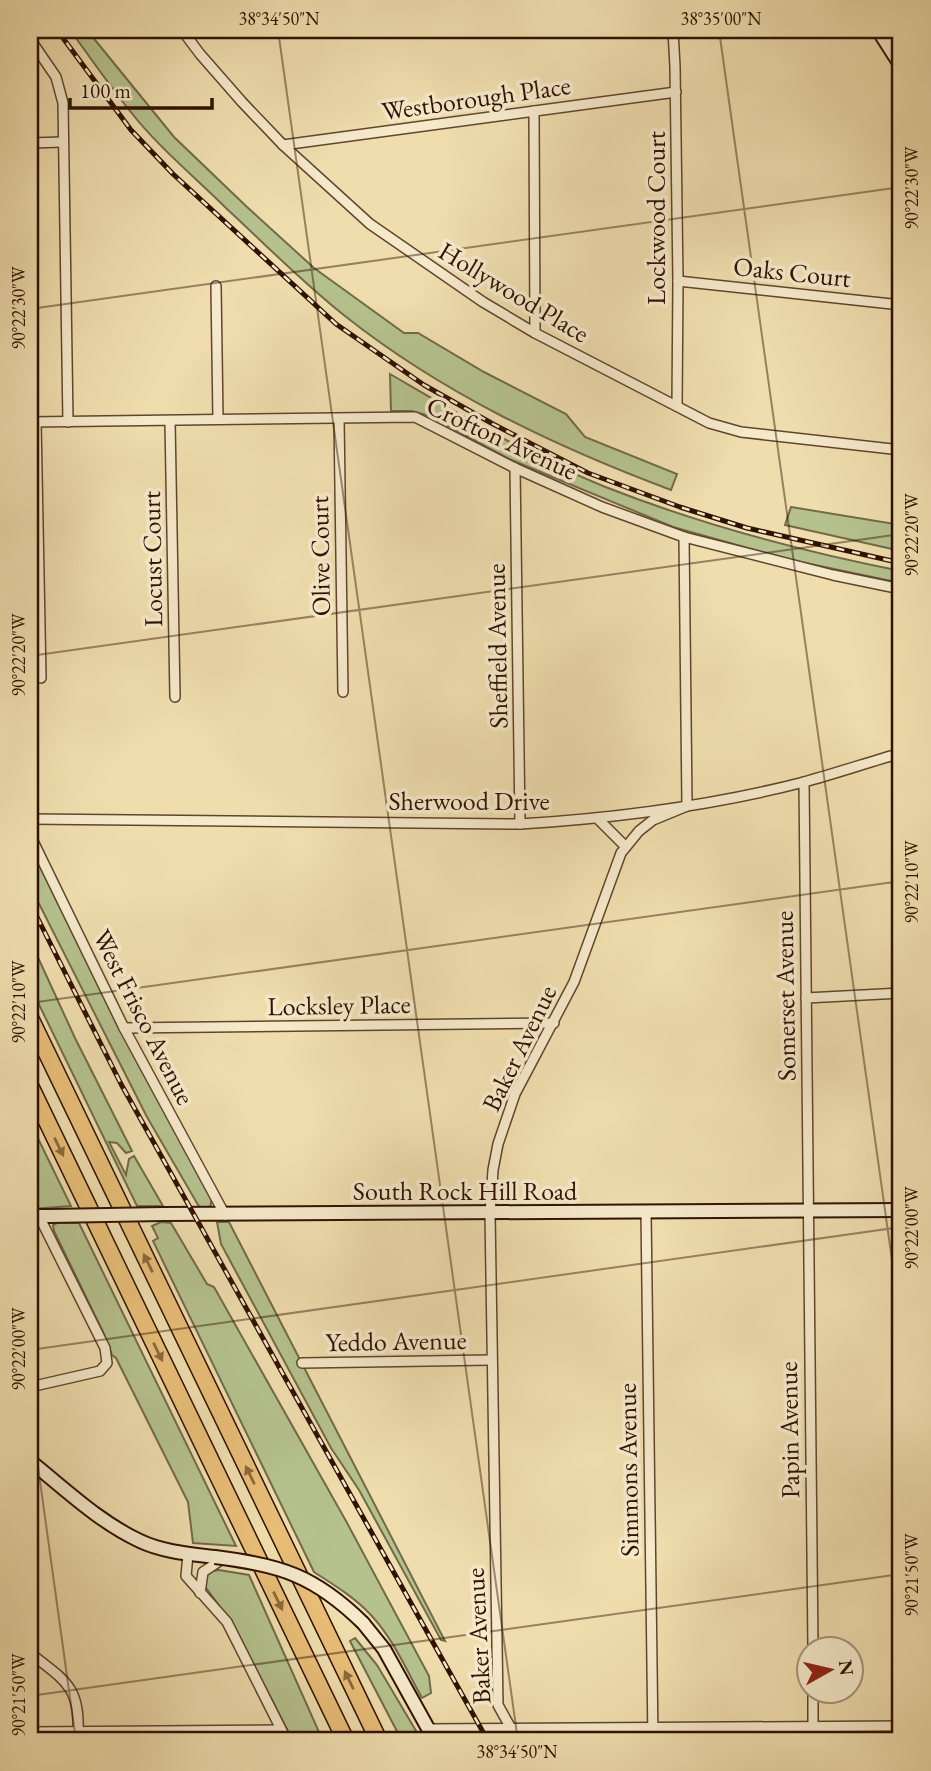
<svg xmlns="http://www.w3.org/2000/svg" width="931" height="1771" viewBox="0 0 931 1771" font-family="'EB Garamond',serif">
<rect width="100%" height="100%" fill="#efddae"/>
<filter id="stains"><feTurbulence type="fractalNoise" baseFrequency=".00286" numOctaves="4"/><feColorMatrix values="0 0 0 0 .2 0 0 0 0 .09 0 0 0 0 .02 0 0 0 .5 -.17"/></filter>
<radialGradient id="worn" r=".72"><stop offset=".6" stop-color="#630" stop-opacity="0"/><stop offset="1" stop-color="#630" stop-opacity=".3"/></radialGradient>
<g fill="#b5c28e" stroke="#726a48" stroke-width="2">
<path d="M 70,30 L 87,30 L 174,137 L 247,207 L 314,268 L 404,333 L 418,333 L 484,372 L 566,414 L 585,437 L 677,474 L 671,490 C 556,447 442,393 345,316 C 303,283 266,245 227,209 C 195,177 158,147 130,111 C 109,85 90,57 70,30 Z"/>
<path d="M 390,374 C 459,414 529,456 603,486 C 699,524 800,551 901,571 L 901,583 L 791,560 L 673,527 L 509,459 L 429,416 L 412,411 L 391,411 Z"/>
<path d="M 791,507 L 901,525 L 901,551 L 785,525 Z"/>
<path d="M 30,846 L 148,1082 L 212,1198 L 210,1208 L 202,1209 L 198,1205 L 147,1117 L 30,886 Z"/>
<path d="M 30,940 L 75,1038 L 132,1151 L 126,1153 L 117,1143 L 109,1142 L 126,1175 L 129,1159 L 134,1156 L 163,1206 L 137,1206 L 30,986 Z"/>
<path d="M 30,1122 L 71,1206 L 30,1209 Z"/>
<path d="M 161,1222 L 171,1223 L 207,1284 L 214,1287 L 346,1521 L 429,1676 L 431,1693 L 422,1698 C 406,1669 393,1638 370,1614 C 354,1597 334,1585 314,1572 L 153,1241 L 158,1238 L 152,1226 Z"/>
<path d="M 217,1222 L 229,1222 L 445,1641 L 441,1640 L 359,1490 L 331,1448 L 221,1244 Z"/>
<path d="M 57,1223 L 79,1223 L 236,1546 L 193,1543 L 188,1502 L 116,1358 L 112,1355 L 103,1332 L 54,1231 L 53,1225 Z"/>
<path d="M 219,1570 L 249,1575 L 323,1741 L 293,1741 L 234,1626 L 204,1585 C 204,1575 209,1571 219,1570 Z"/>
<path d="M 355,1638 L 377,1665 L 422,1741 L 402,1741 L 350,1641 Z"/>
</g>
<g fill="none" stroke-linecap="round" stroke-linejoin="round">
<g stroke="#60452d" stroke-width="12">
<g id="street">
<path d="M 182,30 L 200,54 L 242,102 L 283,145 L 370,224 L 483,302 L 535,333 L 709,423 L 741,432 L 901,450"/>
<path d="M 673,30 L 675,67 L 678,281 L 677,406"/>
<path d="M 30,39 L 56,77 L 63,103 L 68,422"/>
<path d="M 534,111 L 535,333"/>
<path d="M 30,143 L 63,142"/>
<path d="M 283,145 L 676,92"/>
<path d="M 678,281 L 901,305"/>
<path d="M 216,286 L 218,419"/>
<path d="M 339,419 L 343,692"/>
<path d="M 170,421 L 175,697"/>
<path d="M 30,422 L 415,417 L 515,468 L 602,507 L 684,537 L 833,575 L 901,589"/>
<path d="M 36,422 L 41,678"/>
<path d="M 515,468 L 520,824"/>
<path d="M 804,782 L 813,1648"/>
<path d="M 597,818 L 625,846"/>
<path d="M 30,819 L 520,824 C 616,818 711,806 804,782 C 837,773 869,762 901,753"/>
<path d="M 30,835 L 124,1028 L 225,1215"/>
<path d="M 806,998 L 901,993"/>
<path d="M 124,1028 L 554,1023"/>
<path d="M 646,1212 L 653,1741"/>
<path d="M 302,1363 L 491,1360"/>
<path d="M 30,1387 L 100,1371 L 107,1363 L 105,1348 L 39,1216"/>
<path d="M 188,1554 L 186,1576 L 227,1622 L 287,1741"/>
<path d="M 200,1593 L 203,1572 L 224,1558"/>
<path d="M 30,1653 C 64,1680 80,1686 78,1732"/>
<path d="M 813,1690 L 813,1726"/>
<path d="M 428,1729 L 901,1726"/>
<path d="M 30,1732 L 281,1730"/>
<path d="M 518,1741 L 498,1705 L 490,1214 L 493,1170 L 498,1144 L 515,1094 L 574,982 L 621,853 L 639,831 L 653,820 L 687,806 L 684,537"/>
</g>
</g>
<g stroke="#301202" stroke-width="16">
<g id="secondary">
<path d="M 878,30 L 901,66"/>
<path d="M 900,30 L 901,32"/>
<path d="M 163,1214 L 901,1210"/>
<path d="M 30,1216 L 50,1216"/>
<path d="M 30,1461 C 65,1489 99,1522 140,1541 C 163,1552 191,1554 215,1557"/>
<path d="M 363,1623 L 384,1649 L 435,1741"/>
</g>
</g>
<g stroke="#301202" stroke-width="19">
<g id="highway">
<path d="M 30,1018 L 379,1741"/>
<path d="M 30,1086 L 346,1741"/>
</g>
</g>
<use href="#street" stroke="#f5e9ca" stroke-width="9"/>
<use href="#secondary" stroke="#f5e9ca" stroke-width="12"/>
<use href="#highway" stroke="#e8be77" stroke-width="16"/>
<g stroke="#301202" stroke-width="5">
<g id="rail">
<path d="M 57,30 L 131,130 L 173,174 L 336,324 L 424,385 L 493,424 L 588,473 L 680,507 L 747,528 L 901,563"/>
<path d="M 30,903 L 121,1084 L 488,1741"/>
</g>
</g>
<use href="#rail" stroke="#f5e9ca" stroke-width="2.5" stroke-dasharray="8" stroke-linecap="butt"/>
<g stroke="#301202" stroke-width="16" stroke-linecap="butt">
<g id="secondary-bridge">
<path d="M 50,1216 L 163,1214"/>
<path d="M 215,1557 C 281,1565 315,1576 363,1623"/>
</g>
</g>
<use href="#secondary-bridge" stroke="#f5e9ca" stroke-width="12"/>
</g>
<defs><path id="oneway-solid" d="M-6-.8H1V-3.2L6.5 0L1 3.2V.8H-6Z" transform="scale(1.75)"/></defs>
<g fill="#8c683c">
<use href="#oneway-solid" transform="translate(59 1147) rotate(64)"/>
<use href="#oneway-solid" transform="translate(148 1263) rotate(-116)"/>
<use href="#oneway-solid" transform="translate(158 1352) rotate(64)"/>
<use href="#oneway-solid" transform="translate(250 1475) rotate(-116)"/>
<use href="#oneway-solid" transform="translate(278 1601) rotate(64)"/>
<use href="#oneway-solid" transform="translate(349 1680) rotate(-116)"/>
</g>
<path fill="none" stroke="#301202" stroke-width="2" stroke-opacity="0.45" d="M 278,30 L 518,1741M 719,30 L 901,1324M 30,309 L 901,187M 30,656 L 901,534M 30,1003 L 901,881M 30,1350 L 901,1227M 30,1409 L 76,1741M 30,1696 L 901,1574"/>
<g text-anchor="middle" stroke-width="7" stroke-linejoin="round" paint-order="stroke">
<g font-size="26" fill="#301202" stroke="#f5e9ca">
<text transform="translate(476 98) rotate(-8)" y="9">Westborough Place</text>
<text transform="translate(656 218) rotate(-90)" y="9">Lockwood Court</text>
<text transform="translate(792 272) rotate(6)" y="9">Oaks Court</text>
<text transform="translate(514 292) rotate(31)" y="9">Hollywood Place</text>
<text transform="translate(502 438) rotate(25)" y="9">Crofton Avenue</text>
<text transform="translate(320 556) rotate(-91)" y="9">Olive Court</text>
<text transform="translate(152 559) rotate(-91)" y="9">Locust Court</text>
<text transform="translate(497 646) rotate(-91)" y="9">Sheffield Avenue</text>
<text x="469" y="810">Sherwood Drive</text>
<text transform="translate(785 996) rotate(-91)" y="9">Somerset Avenue</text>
<text transform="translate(339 1005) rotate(-1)" y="9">Locksley Place</text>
<text transform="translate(144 1017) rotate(63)" y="9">West Frisco Avenue</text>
<text transform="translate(519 1048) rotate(-64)" y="9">Baker Avenue</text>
<text x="465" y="1200">South Rock Hill Road</text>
<text transform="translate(396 1341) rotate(-1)" y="9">Yeddo Avenue</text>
<text transform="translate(789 1430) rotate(-91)" y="9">Papin Avenue</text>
<text transform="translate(628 1470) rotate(-91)" y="9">Simmons Avenue</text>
<text transform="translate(478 1636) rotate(-93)" y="9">Baker Avenue</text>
</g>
</g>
<rect width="931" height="1771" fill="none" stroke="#efddae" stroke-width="77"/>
<g transform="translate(830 1670) rotate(82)"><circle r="33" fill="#f5e9ca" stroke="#a6937a" stroke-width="2"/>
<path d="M0-5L12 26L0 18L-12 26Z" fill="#8f2418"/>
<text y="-10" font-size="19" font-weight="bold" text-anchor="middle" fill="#301202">N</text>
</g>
<path d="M70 98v10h142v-10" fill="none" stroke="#301202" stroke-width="3.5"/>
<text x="80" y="98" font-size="21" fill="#301202" stroke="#f5e9ca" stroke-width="5" paint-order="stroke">100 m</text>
<rect x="38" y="38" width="854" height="1694" fill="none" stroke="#301202" stroke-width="2.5"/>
<g font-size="18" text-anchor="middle" fill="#301202">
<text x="279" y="25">38°34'50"N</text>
<text x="721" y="25">38°35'00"N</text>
<text transform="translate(912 188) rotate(-90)" y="6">90°22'30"W</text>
<text transform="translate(19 308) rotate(-90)" y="6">90°22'30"W</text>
<text transform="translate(912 535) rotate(-90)" y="6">90°22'20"W</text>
<text transform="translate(19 655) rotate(-90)" y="6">90°22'20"W</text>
<text transform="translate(912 882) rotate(-90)" y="6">90°22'10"W</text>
<text transform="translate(19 1002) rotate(-90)" y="6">90°22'10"W</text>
<text transform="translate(912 1228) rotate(-90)" y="6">90°22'00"W</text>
<text transform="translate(19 1349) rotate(-90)" y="6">90°22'00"W</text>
<text transform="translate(912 1575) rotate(-90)" y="6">90°21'50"W</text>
<text transform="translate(19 1695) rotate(-90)" y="6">90°21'50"W</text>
<text x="517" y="1758">38°34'50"N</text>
</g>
<rect width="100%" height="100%" filter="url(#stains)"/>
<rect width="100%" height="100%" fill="url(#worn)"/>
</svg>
